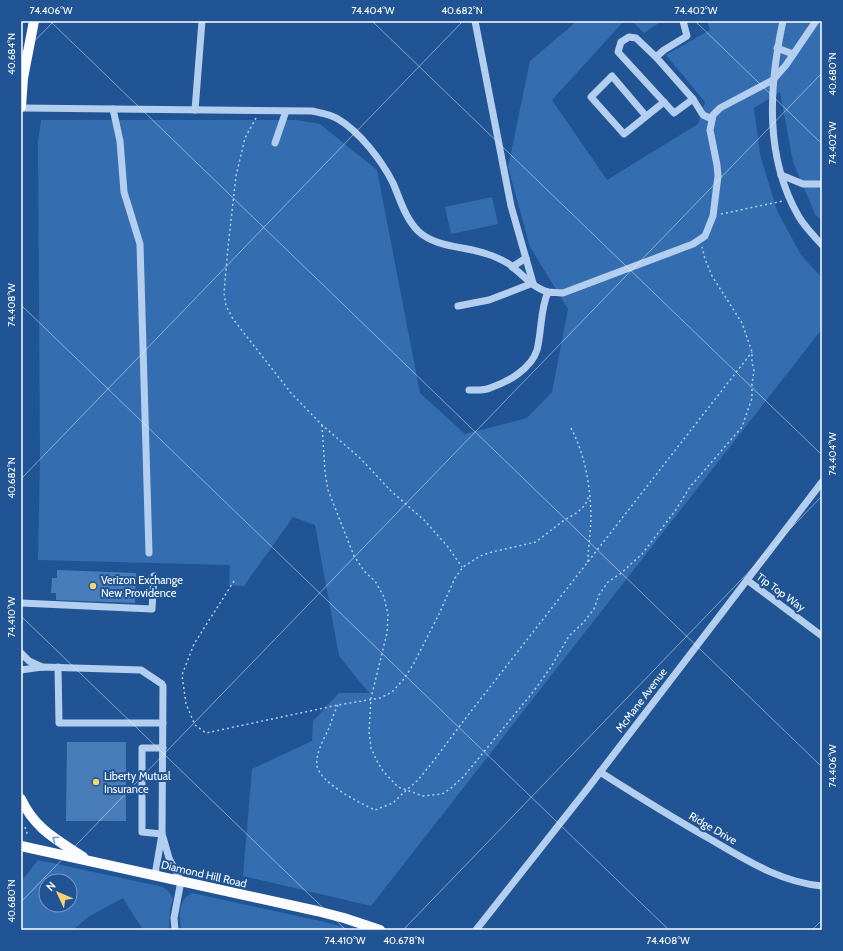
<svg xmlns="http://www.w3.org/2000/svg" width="843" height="951" viewBox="0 0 843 951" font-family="Cabin,sans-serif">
<rect width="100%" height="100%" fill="#205494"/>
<g fill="#346eb1" fill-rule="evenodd">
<path d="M 577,21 L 624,21 L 552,100 L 607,180 L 698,124 L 705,102 L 666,55 L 710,30 L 707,21 L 822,21 L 822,221 L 815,214 L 793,162 L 780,92 L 754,108 L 760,154 L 777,211 L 801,255 L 822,278 L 822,329 L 371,906 L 243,876 L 252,769 L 312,741 L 313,721 L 339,693 L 369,693 L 339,656 L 315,525 L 293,517 L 244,586 L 229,585 L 230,565 L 38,560 L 40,458 L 38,143 L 41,120 L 297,120 L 320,124 L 377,170 L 420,393 L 465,434 L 527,418 L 552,392 L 568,309 L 530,247 L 508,167 L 530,61 Z"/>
<path d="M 632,21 L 662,21 L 644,33 Z"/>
<path d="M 492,197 L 498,224 L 451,234 L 445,207 Z"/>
<path d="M 38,860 L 163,887 L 169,892 L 173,899 L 170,908 L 169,930 L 143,930 L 123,898 L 88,917 L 73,930 L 21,930 L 21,882 ZM 46,881 L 70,881 L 70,905 L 46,905 Z"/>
<path d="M 192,893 L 325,922 L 354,930 L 181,930 C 179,916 178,900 192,893 Z"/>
</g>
<g fill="#497dba">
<path d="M 57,570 L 136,573 L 135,603 L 56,600 L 56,593 L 51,593 L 52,578 L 57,578 Z"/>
<path d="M 67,742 L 126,742 L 126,821 L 66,821 Z"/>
</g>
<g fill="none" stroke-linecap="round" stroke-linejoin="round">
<g stroke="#b3ceee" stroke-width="1.5" stroke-dasharray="2 3" stroke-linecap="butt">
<path d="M 256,118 L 245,138 L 236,176 L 228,247 L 224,293 L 226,306 L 233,319 L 291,393 L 322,425 L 360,458 L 391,491 L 424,520 L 448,547 L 462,567"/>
<path d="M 721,214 L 783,201"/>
<path d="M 322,425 L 325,472 L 328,490 L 354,556 L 365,572 L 375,581 L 384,597 L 388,615 L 387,633 L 371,698 L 369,732 L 371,748 L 377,761 L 383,771 L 398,787 L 423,796 L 442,794 L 450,789 L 464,776 L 533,692 L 551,667 L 569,636 L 583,623 L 594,609 L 599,595 L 608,582 L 620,574 L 642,554 L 675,511 L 690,487 L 742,427 L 752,398 L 752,384 L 754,371 L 752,362 L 752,352 L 742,323 L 712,276 L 705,259 L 702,247"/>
<path d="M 571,428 C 585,455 590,484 591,515 C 591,531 588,546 588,562"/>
<path d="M 234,581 L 194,644 L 182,675 L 186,704 L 195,725 L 206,733 L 338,705 L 380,698 L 392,692 L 403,680 L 413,665 L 439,614 L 455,578 L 463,567 L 480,556 L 492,552 L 536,542 L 563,521 L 578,512 L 585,505 L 589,496"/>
<path d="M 338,705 C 334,712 332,720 329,728 C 324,739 315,754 317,766 C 321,784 360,803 375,810 L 393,803 L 401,795 L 417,781 L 432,763 L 465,719 L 752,352"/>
<path d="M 25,827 L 28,836"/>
</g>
<g stroke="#b3ceee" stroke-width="7">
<path d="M 783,21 C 769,86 764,157 799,217 C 805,227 814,236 822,245"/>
<path d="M 629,37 L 636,38 L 656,57 L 693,99 L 674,113 L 618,52 L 621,42 Z"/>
<path d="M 777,48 L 793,54"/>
<path d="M 656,57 L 664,50 L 687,36 L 683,21"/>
<path d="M 693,99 L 703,115 L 712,119"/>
<path d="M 21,108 L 312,111 C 321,113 330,114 338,119 C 360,132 382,161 393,183 C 400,199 405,218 418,231 C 436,248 465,246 487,254 C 494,256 502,260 509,264 C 521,273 533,288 548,292 C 553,293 558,292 563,293 L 693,244 L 705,236 L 713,216 L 718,176 L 717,165 L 710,130 L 713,115 L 720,108 L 773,80 L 786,65 L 816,21"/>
<path d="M 113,109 L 120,141 L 124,192 L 140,244 L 149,553"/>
<path d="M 195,110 L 202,21"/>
<path d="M 646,116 L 612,76 L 591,97 L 624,134 L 664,102"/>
<path d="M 275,143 L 286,111"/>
<path d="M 781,175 L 803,184 L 822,184"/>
<path d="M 512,267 L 526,258"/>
<path d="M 458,306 L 489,300 L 533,283 L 511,206 L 475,21"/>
<path d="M 469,390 C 475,390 484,391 490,388 C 508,382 531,369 537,350 C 542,330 540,310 548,292"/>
<path d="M 747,580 L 822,636"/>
<path d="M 21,603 L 152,609 L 154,576"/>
<path d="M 21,653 L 29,661 L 42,667"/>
<path d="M 58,667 L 59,723 L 163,723"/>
<path d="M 21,670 L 42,667 L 141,670 L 162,684 L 163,686 L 162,834 L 155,875"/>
<path d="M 600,772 C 636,795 673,818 710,839 C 746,860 780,882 822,886"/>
<path d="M 162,834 L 142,832 L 142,748 L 163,748"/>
<path d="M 163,837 L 169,858 L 181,881 L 174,918 L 175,930"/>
<path d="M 476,930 L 588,788 L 822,482"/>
</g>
<g stroke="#fafcff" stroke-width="10">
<path d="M 21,107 L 23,78 L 34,21"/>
<path d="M 21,799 C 35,829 56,839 83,857"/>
<path d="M 21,846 L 317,911 L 344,918 L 380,930"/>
</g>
</g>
<defs><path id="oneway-chevron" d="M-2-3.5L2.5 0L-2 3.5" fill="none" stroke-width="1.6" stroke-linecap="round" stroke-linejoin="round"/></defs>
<use stroke="#82a0c4" href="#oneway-chevron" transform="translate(55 839) rotate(-146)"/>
<path fill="none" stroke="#fff" stroke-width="1" stroke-opacity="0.45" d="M 50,21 L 822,767M 372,21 L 822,455M 695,21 L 822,144M 21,55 L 54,21M 21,305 L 669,930M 21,479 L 463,21M 21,616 L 346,930M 21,902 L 822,73M 21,927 L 24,930M 403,930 L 822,496M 812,930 L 822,920"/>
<g fill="#fad375" stroke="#205494" stroke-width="1.5">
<circle cx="93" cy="586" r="4"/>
<circle cx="96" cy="782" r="4"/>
</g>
<g text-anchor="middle" stroke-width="4" stroke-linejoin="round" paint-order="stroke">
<g font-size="11" fill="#fff" stroke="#205494" text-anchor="start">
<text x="101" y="584">Verizon Exchange<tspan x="101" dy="13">New Providence</tspan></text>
<text x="104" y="780">Liberty Mutual<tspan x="104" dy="13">Insurance</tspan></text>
</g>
<g font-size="11" fill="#fff" stroke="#205494">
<text transform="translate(781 592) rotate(36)" y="4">Tip Top Way</text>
<text transform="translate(641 700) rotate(-53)" y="4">McMane Avenue</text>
<text transform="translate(713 828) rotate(30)" y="4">Ridge Drive</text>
<text transform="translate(204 874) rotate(13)" y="4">Diamond Hill Road</text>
</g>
</g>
<rect width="843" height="951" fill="none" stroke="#205494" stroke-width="44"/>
<g transform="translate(58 893) rotate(314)"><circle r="19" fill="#205494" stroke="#7998bf"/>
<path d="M0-3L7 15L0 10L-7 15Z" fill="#fad375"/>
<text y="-6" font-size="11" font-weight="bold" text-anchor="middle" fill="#ffffff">N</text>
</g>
<rect x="22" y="22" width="799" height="907" fill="none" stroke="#fff" stroke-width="1.5"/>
<g font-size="10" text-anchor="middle" fill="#fff">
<text x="51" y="14">74.406°W</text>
<text x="373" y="14">74.404°W</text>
<text x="462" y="14">40.682°N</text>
<text x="696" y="14">74.402°W</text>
<text transform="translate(11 54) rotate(-90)" y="4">40.684°N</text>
<text transform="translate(832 74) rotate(-90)" y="4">40.680°N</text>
<text transform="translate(832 143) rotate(-90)" y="4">74.402°W</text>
<text transform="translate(11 305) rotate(-90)" y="4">74.408°W</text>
<text transform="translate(832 454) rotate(-90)" y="4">74.404°W</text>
<text transform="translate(11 478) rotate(-90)" y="4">40.682°N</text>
<text transform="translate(11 617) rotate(-90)" y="4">74.410°W</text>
<text transform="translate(832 766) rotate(-90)" y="4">74.406°W</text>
<text transform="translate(11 901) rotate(-90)" y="4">40.680°N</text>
<text x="345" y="944">74.410°W</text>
<text x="404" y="944">40.678°N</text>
<text x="668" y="944">74.408°W</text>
</g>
</svg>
